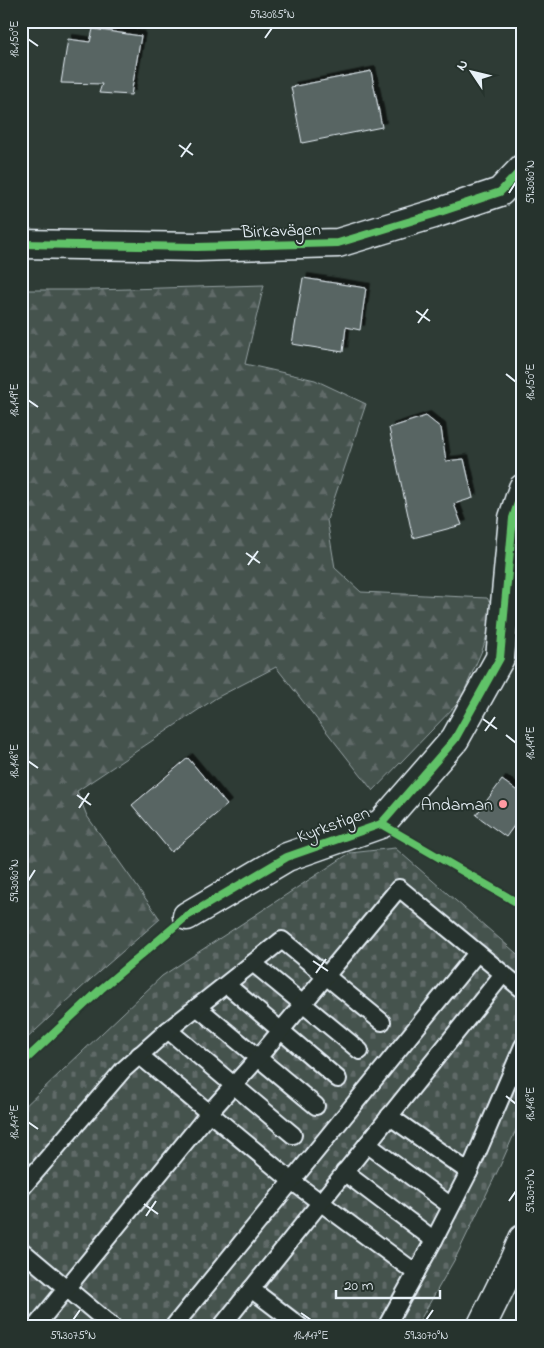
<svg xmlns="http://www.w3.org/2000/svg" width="544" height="1348" viewBox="0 0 544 1348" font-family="'Indie Flower',sans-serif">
<defs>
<pattern id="forest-firs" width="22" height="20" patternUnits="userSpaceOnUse" patternTransform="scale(1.25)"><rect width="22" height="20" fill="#45524e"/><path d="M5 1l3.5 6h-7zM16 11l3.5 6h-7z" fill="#606b68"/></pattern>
<pattern id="cemetery-stones" width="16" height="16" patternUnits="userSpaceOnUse" patternTransform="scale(1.25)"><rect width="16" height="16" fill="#45524e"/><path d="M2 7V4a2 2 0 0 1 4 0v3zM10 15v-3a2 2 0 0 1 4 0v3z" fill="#606b68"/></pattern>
<filter id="shadow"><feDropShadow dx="4.5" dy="-4.5" stdDeviation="0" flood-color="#0009"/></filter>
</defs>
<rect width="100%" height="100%" fill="#2e3b35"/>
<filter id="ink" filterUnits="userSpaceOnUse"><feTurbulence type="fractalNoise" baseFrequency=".02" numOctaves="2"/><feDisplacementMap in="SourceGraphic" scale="10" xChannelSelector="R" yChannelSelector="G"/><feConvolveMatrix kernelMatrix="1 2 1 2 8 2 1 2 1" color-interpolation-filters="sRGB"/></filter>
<g filter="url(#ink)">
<path fill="url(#forest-firs)" stroke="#96a2a3" d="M 264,285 L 245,364 L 315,380 L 366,404 L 327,520 L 335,568 L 361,592 L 487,598 L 495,609 L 483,648 L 460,701 L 373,791 L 276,667 L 216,698 L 77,791 L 87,816 L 160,919 L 92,978 L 21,1044 L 21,290 L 94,290 Z"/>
<path fill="url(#cemetery-stones)" stroke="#96a2a3" d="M 395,848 L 523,959 L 523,1114 L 500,1166 L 456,1257 L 416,1327 L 21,1327 L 21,1110 L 162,976 L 350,853 Z"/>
<g fill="#596563" stroke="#e8f1f8" filter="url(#shadow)">
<path d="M 93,29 L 141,36 L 131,95 L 99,93 L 102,84 L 61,83 L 68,39 L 90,42 Z"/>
<path d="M 371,71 L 382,127 L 302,143 L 291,87 Z"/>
<path d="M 303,278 L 366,288 L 360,330 L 346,327 L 343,352 L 292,344 Z"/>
<path d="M 426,416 L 441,428 L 446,461 L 464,459 L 473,498 L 454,504 L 462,525 L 413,538 L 389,428 Z"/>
<path d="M 188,758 L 227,805 L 171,852 L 132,805 Z"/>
<path d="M 502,780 L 523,795 L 523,813 L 506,837 L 476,815 Z"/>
</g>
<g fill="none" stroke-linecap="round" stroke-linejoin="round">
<g stroke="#e8f1f8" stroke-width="20">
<g id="lane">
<path d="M 253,963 L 360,1051"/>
<path d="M 227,985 L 338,1079"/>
<path d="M 197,1007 L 316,1106"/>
<path d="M 168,1030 L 293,1135"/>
<path d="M 139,1055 L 293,1182 L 416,1273"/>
<path d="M 389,1116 L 469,1172"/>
<path d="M 367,1144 L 451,1206"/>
<path d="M 344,1172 L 434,1240"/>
<path d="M 21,1189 L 123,1070 L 168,1030 L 282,940 L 382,1022"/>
<path d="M 21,1250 L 113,1327"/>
<path d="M 251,1289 L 301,1327"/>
<path d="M 35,1327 L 209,1113 L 258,1058 L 399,888 L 523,990"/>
<path d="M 173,1327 L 477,953"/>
<path d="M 221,1327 L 503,974"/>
<path d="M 386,1327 L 434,1240 L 469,1172 L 523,1046"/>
</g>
</g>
<g stroke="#e8f1f8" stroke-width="31">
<g id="street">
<path d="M 21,244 L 197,247 L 338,243 L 434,214 L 500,192 L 523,168"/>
<path d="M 187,916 L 287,857 L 381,824 L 455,739 L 500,658 L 513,518 L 523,488"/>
</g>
</g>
<g stroke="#e8f1f8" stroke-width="31">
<path id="secondary" d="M 481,1327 L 514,1260 L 523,1239"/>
</g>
<use href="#lane" stroke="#26332d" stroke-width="16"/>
<use href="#street" stroke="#26332d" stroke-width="28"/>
<use href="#secondary" stroke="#26332d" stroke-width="28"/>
<g stroke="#26332d" stroke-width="11">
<g id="cycleway">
<path d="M 21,244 L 197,247 L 338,243 L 434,214 L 500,192 L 523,168"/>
<path d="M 381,824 L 523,906"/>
<path d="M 21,1064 L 101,989 L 187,916 L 287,857 L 381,824 L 455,739 L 500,658 L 513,518 L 523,488"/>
</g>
</g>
<use href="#cycleway" stroke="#61c268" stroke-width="8"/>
</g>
</g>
<path fill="none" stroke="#e8f1f8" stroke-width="2" d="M 265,38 L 272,28M 28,39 L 38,46M 179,145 L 193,155M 181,157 L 191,143M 509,193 L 516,182M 416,311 L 430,321M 418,323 L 428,309M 506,374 L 516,382M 28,400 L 38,407M 246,553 L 260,563M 248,565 L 258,551M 483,719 L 497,729M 485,731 L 495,717M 506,735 L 516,743M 28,761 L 38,768M 77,795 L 91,805M 79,808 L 89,793M 28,881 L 35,870M 313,961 L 328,971M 316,973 L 326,959M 506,1096 L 516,1104M 28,1122 L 38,1129M 509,1201 L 516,1191M 144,1204 L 158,1214M 146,1216 L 156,1201M 301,1313 L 311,1320M 73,1320 L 80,1310M 426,1320 L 433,1310"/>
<circle fill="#ff9aa2" stroke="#26332d" stroke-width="2" cx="503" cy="804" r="5"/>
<g text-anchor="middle" stroke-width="4" stroke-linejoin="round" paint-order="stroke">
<g font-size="18" fill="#e8f1f8" stroke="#26332d">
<text transform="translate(281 230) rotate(-2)" y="6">Birkavägen</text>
<text transform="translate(333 824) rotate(-20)" y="6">Kyrkstigen</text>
</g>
<g font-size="18" fill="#e8f1f8" stroke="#26332d" text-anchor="end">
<text x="493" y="810">Andaman</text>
</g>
</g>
<rect width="544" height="1348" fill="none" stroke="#26332d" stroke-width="55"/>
<g transform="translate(472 72) rotate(305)" stroke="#26332d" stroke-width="4" paint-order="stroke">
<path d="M0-4L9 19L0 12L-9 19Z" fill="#e8f1f8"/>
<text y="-8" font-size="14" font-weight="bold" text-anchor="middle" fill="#e8f1f8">N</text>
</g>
<path d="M336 1290v8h104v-8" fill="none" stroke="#e8f1f8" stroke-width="2.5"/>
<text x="344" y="1290" font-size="15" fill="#e8f1f8" stroke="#26332d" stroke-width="4" paint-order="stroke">20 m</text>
<rect x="28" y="28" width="488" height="1292" fill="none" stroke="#e8f1f8" stroke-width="2"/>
<g font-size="12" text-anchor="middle" fill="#e8f1f8">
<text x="272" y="18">59.3085°N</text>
<text transform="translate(14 39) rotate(-90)" y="4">18.150°E</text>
<text transform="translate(530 182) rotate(-90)" y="4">59.3080°N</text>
<text transform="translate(530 382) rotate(-90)" y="4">18.150°E</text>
<text transform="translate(14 400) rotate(-90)" y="4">18.149°E</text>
<text transform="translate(530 743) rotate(-90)" y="4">18.149°E</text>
<text transform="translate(14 761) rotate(-90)" y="4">18.148°E</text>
<text transform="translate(14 881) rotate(-90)" y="4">59.3080°N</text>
<text transform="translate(530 1104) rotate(-90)" y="4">18.148°E</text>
<text transform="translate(14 1122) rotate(-90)" y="4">18.147°E</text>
<text transform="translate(530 1191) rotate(-90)" y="4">59.3070°N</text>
<text x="73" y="1339">59.3075°N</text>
<text x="311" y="1339">18.147°E</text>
<text x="426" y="1339">59.3070°N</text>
</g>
</svg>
